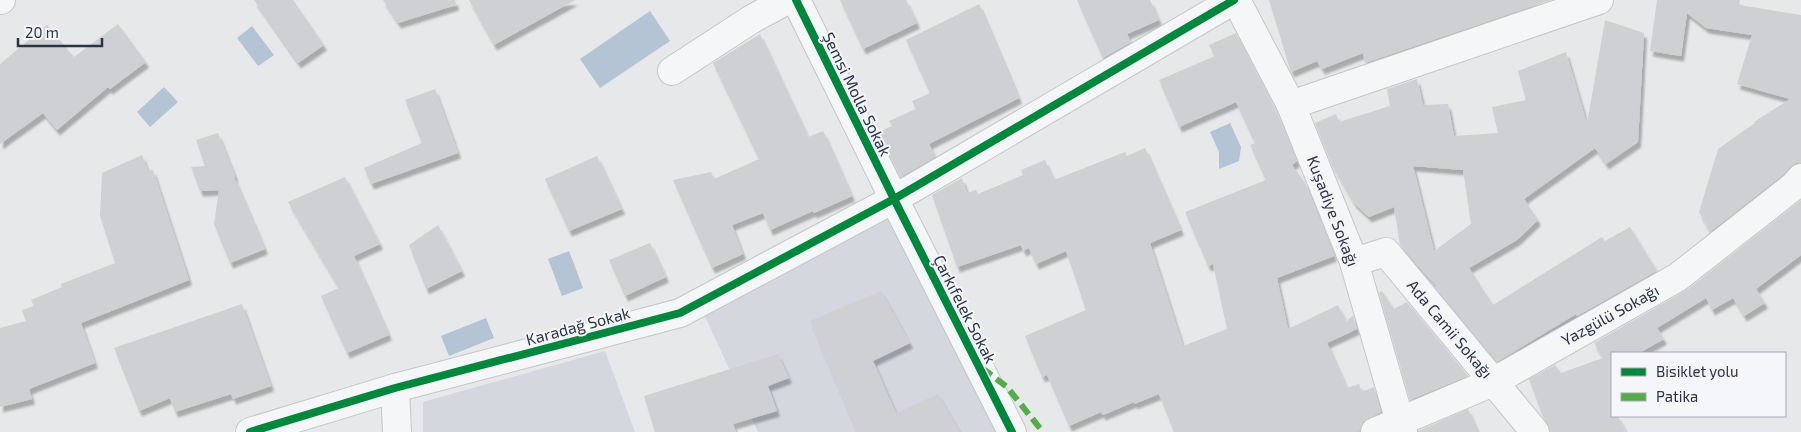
<svg xmlns="http://www.w3.org/2000/svg" width="1801" height="432" viewBox="0 0 1801 432" font-family="'Exo 2',sans-serif">
<defs>
<filter id="shadow"><feDropShadow dx="3" dy="5.5" stdDeviation="1" flood-color="#0004"/></filter>
</defs>
<rect width="100%" height="100%" fill="#e6e8ea"/>
<g fill="#d4d7dd">
<path d="M 888,207 L 998,432 L 758,432 L 704,314 Z"/>
<path d="M 605,351 L 635,432 L 423,432 L 423,402 Z"/>
</g>
<g fill="#b4c4d5">
<path d="M 650,11 L 670,41 L 600,88 L 580,59 Z"/>
<path d="M 252,26 L 274,55 L 258,66 L 237,38 Z"/>
<path d="M 164,87 L 178,102 L 150,127 L 137,112 Z"/>
<path d="M 1230,123 L 1241,147 L 1239,161 L 1219,169 L 1219,152 L 1210,132 Z"/>
<path d="M 569,251 L 583,288 L 562,296 L 548,259 Z"/>
<path d="M 486,318 L 494,338 L 449,356 L 441,336 Z"/>
</g>
<g fill="#ced0d3" fill-rule="evenodd" filter="url(#shadow)">
<path d="M 254,0 L 293,0 L 324,45 L 298,63 Z"/>
<path d="M 383,0 L 455,0 L 456,5 L 398,23 Z"/>
<path d="M 469,0 L 575,0 L 494,45 Z"/>
<path d="M 840,0 L 906,0 L 917,23 L 863,49 Z"/>
<path d="M 1077,0 L 1150,0 L 1159,20 L 1127,34 L 1131,42 L 1103,58 Z"/>
<path d="M 1269,0 L 1551,0 L 1365,63 L 1363,53 L 1322,69 L 1317,61 L 1291,72 Z"/>
<path d="M 1657,0 L 1740,0 L 1739,5 L 1801,15 L 1801,163 L 1796,163 L 1790,167 L 1783,175 L 1710,232 L 1699,212 L 1718,149 L 1755,123 L 1754,122 L 1790,99 L 1737,84 L 1752,35 L 1706,28 L 1687,13 L 1681,56 L 1650,51 Z"/>
<path d="M 979,4 L 1019,98 L 929,144 L 935,157 L 901,177 L 878,132 L 892,126 L 889,121 L 916,109 L 912,101 L 930,93 L 906,40 Z"/>
<path d="M 1605,20 L 1644,33 L 1638,142 L 1606,164 L 1595,148 L 1524,199 L 1538,220 L 1517,240 L 1469,268 L 1493,305 L 1602,237 L 1605,241 L 1630,227 L 1657,271 L 1577,316 L 1576,314 L 1497,362 L 1435,287 L 1437,286 L 1420,268 L 1400,245 L 1394,207 L 1369,217 L 1354,203 L 1332,165 L 1315,123 L 1336,114 L 1339,122 L 1390,106 L 1387,89 L 1417,79 L 1423,105 L 1448,104 L 1454,136 L 1498,133 L 1492,107 L 1526,100 L 1518,71 L 1566,52 L 1587,124 ZM 1413,166 L 1463,170 L 1471,224 L 1434,251 Z"/>
<path d="M 118,24 L 146,62 L 110,89 L 108,87 L 57,130 L 43,113 L 0,144 L 0,64 L 47,25 L 74,57 Z"/>
<path d="M 1236,33 L 1263,86 L 1287,136 L 1297,161 L 1292,165 L 1306,185 L 1334,256 L 1277,278 L 1288,329 L 1338,305 L 1346,322 L 1353,315 L 1357,329 L 1327,343 L 1347,388 L 1359,384 L 1362,392 L 1374,387 L 1381,412 L 1363,422 L 1360,431 L 1357,432 L 1174,432 L 1159,394 L 1134,404 L 1134,402 L 1103,415 L 1101,412 L 1069,426 L 1047,375 L 1042,377 L 1025,336 L 1086,310 L 1066,251 L 1036,264 L 1029,248 L 1023,251 L 1021,245 L 957,267 L 932,195 L 962,178 L 967,193 L 976,190 L 978,194 L 1023,175 L 1021,170 L 1045,160 L 1054,180 L 1125,152 L 1127,156 L 1145,148 L 1181,230 L 1150,243 L 1183,346 L 1227,329 L 1213,264 L 1208,266 L 1185,212 L 1266,180 L 1250,145 L 1255,143 L 1236,102 L 1179,127 L 1159,80 L 1215,56 L 1209,45 Z"/>
<path d="M 760,34 L 808,137 L 823,131 L 852,196 L 814,213 L 813,211 L 770,230 L 763,213 L 732,225 L 743,254 L 712,268 L 673,180 L 711,172 L 714,179 L 759,159 L 713,63 Z"/>
<path d="M 435,89 L 458,153 L 371,184 L 364,168 L 422,143 L 405,100 Z"/>
<path d="M 218,133 L 235,176 L 234,177 L 265,249 L 230,263 L 214,224 L 219,190 L 200,191 L 191,167 L 205,166 L 196,140 Z"/>
<path d="M 142,155 L 148,171 L 153,170 L 189,280 L 81,323 L 95,363 L 29,389 L 32,399 L 0,407 L 0,328 L 26,321 L 22,310 L 34,306 L 31,300 L 62,287 L 61,284 L 115,263 L 100,216 L 102,173 Z"/>
<path d="M 597,156 L 622,209 L 569,231 L 545,179 Z"/>
<path d="M 345,177 L 380,244 L 354,256 L 389,335 L 347,353 L 321,296 L 339,288 L 288,202 Z"/>
<path d="M 1801,200 L 1801,255 L 1756,289 L 1765,303 L 1744,316 L 1733,298 L 1712,310 L 1706,298 L 1657,328 L 1664,339 L 1639,353 L 1612,353 L 1612,416 L 1618,416 L 1626,432 L 1550,432 L 1547,422 L 1543,417 L 1529,379 L 1555,365 L 1561,373 L 1603,358 L 1594,343 L 1688,289 Z"/>
<path d="M 438,225 L 462,271 L 426,289 L 409,245 Z"/>
<path d="M 650,243 L 666,277 L 625,296 L 609,260 Z"/>
<path d="M 881,291 L 910,343 L 873,361 L 896,413 L 938,394 L 960,432 L 857,432 L 810,321 Z"/>
<path d="M 1382,291 L 1394,309 L 1407,302 L 1468,376 L 1410,400 L 1379,293 Z"/>
<path d="M 242,304 L 271,386 L 233,399 L 231,394 L 175,412 L 170,398 L 139,411 L 114,348 Z"/>
<path d="M 778,354 L 789,378 L 768,386 L 777,411 L 733,424 L 736,432 L 655,432 L 644,396 Z"/>
<path d="M 1468,409 L 1478,432 L 1418,432 L 1418,431 Z"/>
</g>
<g fill="none" stroke-linecap="round" stroke-linejoin="round">
<g stroke="#c4c6c8" stroke-width="30">
<g id="minor">
<path d="M 0,0 L 1,0"/>
<path d="M 796,0 L 894,199 L 1012,432"/>
<path d="M 1236,0 L 1291,105 L 1354,262 L 1403,432"/>
<path d="M 672,71 L 752,19 L 787,0"/>
<path d="M 1291,105 L 1599,0"/>
<path d="M 1354,262 L 1386,252 L 1535,432"/>
<path d="M 395,388 L 397,432"/>
<path d="M 250,432 L 395,388 L 680,313 L 894,199 L 1234,0"/>
<path d="M 1375,432 L 1493,382 L 1678,277 L 1794,186 L 1801,178"/>
</g>
</g>
<use href="#minor" stroke="#f5f6f7" stroke-width="28"/>
<path stroke="#54ac47" stroke-width="6" stroke-dasharray="12 6" stroke-linecap="butt" d="M 982,368 L 1007,387 L 1043,432"/>
<g stroke="#f4f6f9" stroke-width="11">
<g id="cycleway">
<path d="M 796,0 L 894,199 L 1012,432"/>
<path d="M 250,432 L 395,388 L 680,313 L 894,199 L 1234,0"/>
</g>
</g>
<use href="#cycleway" stroke="#00873e" stroke-width="8"/>
</g>
<g text-anchor="middle" stroke-width="4" stroke-linejoin="round" paint-order="stroke">
<g font-size="16" fill="#2b3445" stroke="#f4f6f9">
<text transform="translate(857 94) rotate(64)" y="6">Şemsi Molla Sokak</text>
<text transform="translate(1333 211) rotate(69)" y="6">Kuşadiye Sokağı</text>
<text transform="translate(965 309) rotate(63)" y="6">Çarkıfelek Sokak</text>
<text transform="translate(1610 315) rotate(-29)" y="6">Yazgülü Sokağı</text>
<text transform="translate(578 326) rotate(-15)" y="6">Karadağ Sokak</text>
<text transform="translate(1450 329) rotate(50)" y="6">Ada Camii Sokağı</text>
</g>
</g>
<rect x="1611" y="352" width="175" height="65" fill="#f4f6f9" stroke="#a4a8b1"/>
<rect x="1621" y="368" width="25" height="8" fill="#00873e" stroke="#a4a8b1"/>
<text x="1656" y="377" font-size="15" fill="#2b3445">Bisiklet yolu</text>
<rect x="1621" y="393" width="25" height="8" fill="#54ac47" stroke="#a4a8b1"/>
<text x="1656" y="402" font-size="15" fill="#2b3445">Patika</text>
<path d="M18 38v8h84v-8" fill="none" stroke="#2b3445" stroke-width="2.5"/>
<text x="25" y="38" font-size="15" fill="#2b3445" stroke="#f4f6f9" stroke-width="4" paint-order="stroke">20 m</text>
</svg>
